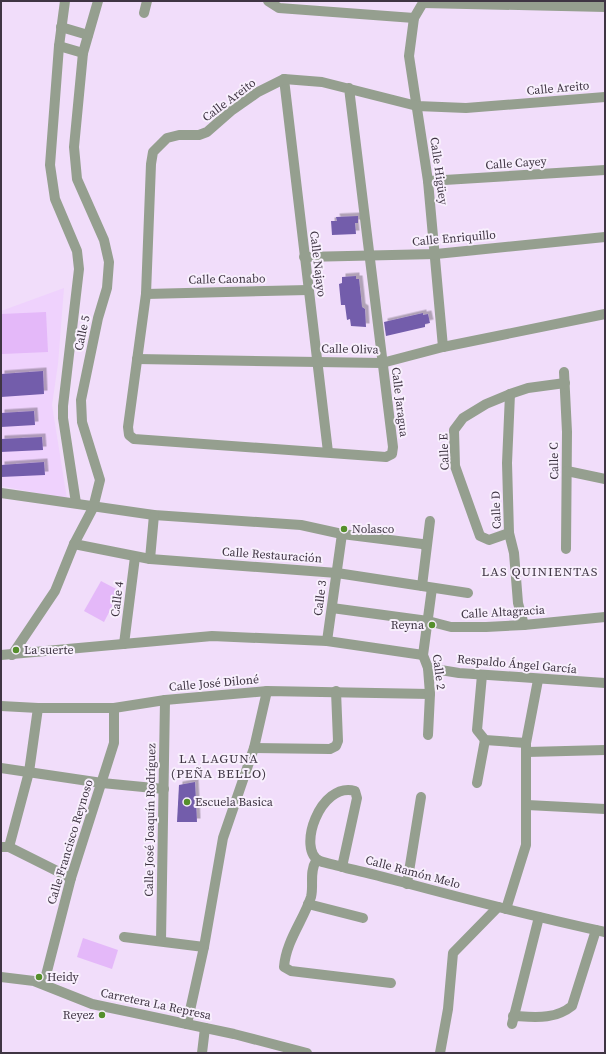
<svg xmlns="http://www.w3.org/2000/svg" width="606" height="1054" viewBox="0 0 606 1054" font-family="'Source Serif 4',serif">
<defs>
<filter id="shadow"><feDropShadow dx="3.5" dy="-3.5" stdDeviation="0" flood-color="#0004"/></filter>
</defs>
<rect width="100%" height="100%" fill="#f1ddfa"/>
<path fill="#efd2fd" d="M 64,288 L 58,364 L 52,405 L 67,499 L 1,486 L 1,311 Z"/>
<g fill="#e4b8f9">
<path d="M 46,312 L 48,352 L 2,354 L 1,314 Z"/>
<path d="M 101,581 L 120,591 L 104,622 L 84,611 Z"/>
<path d="M 83,938 L 118,950 L 112,969 L 77,957 Z"/>
</g>
<g fill="#735dab" filter="url(#shadow)">
<path d="M 358,216 L 358,223 L 355,223 L 356,234 L 332,235 L 331,221 L 337,221 L 336,217 Z"/>
<path d="M 356,276 L 356,279 L 359,279 L 361,297 L 362,307 L 365,309 L 366,327 L 351,326 L 350,319 L 347,320 L 345,305 L 341,305 L 339,284 L 342,283 L 342,277 Z"/>
<path d="M 423,313 L 423,315 L 428,314 L 430,323 L 425,324 L 425,327 L 386,336 L 384,322 Z"/>
<path d="M 43,371 L 44,394 L 1,397 L 1,374 Z"/>
<path d="M 34,411 L 35,425 L 1,427 L 1,413 Z"/>
<path d="M 42,437 L 43,450 L 1,452 L 1,439 Z"/>
<path d="M 44,462 L 45,475 L 1,477 L 1,465 Z"/>
<path d="M 195,782 L 197,822 L 177,822 L 179,785 Z"/>
</g>
<g fill="none" stroke-linecap="round" stroke-linejoin="round">
<g stroke="#959f8f" stroke-width="10">
<path d="M 65,1 L 59,46 L 50,165 L 55,199 L 77,251 L 79,269 L 63,406 L 63,418 L 76,503"/>
<path d="M 268,1 L 279,8 L 414,18"/>
<path d="M 424,1 L 414,18 L 409,56 L 428,181 L 443,347"/>
<path d="M 423,3 L 605,7"/>
<path d="M 144,13 L 147,1"/>
<path d="M 61,27 L 88,35"/>
<path d="M 59,46 L 83,53"/>
<path d="M 284,79 L 328,452"/>
<path d="M 349,88 L 393,447 L 392,454 L 386,457 L 134,439 L 129,435 L 128,427 L 146,294 L 151,164 L 153,152 L 167,138 L 179,135 L 199,135 L 207,132 L 231,111 L 258,92 L 284,79 L 322,82 L 417,106 L 466,108 L 605,97"/>
<path d="M 428,181 L 605,170"/>
<path d="M 304,257 L 436,254 L 605,237"/>
<path d="M 146,294 L 308,290"/>
<path d="M 137,359 L 382,363 L 443,347 L 605,314"/>
<path d="M 564,372 L 567,432 L 566,549"/>
<path d="M 510,394 L 507,463 L 509,533 L 514,553 L 518,603 L 524,625"/>
<path d="M 567,471 L 605,479"/>
<path d="M 1,493 L 154,515 L 301,525 L 342,534 L 422,544 L 426,546"/>
<path d="M 509,533 L 489,540 L 480,536 L 455,466 L 454,430 L 463,418 L 486,404 L 510,394 L 528,388 L 565,383"/>
<path d="M 74,544 L 150,559 L 337,573 L 468,593"/>
<path d="M 150,559 L 154,515"/>
<path d="M 422,586 L 430,521"/>
<path d="M 332,608 L 428,621 L 451,627 L 486,627 L 524,625 L 605,617"/>
<path d="M 327,641 L 342,534"/>
<path d="M 124,644 L 135,557"/>
<path d="M 1,655 L 212,636 L 327,641 L 423,655"/>
<path d="M 12,655 L 55,591 L 74,544 L 93,508 L 100,480 L 82,422 L 81,400 L 98,318 L 107,288 L 109,262 L 104,240 L 77,179 L 74,147 L 83,53 L 98,1"/>
<path d="M 428,668 L 459,673 L 605,683"/>
<path d="M 482,675 L 477,730 L 485,740 L 526,743"/>
<path d="M 1,706 L 38,708 L 114,708 L 165,700 L 267,691 L 430,694"/>
<path d="M 428,735 L 430,694 L 428,668 L 423,655 L 432,588"/>
<path d="M 254,748 L 330,749 L 336,746 L 338,741 L 336,691"/>
<path d="M 527,752 L 605,750"/>
<path d="M 1,768 L 102,783 L 164,789"/>
<path d="M 477,783 L 485,740"/>
<path d="M 527,805 L 605,809"/>
<path d="M 1,847 L 9,847 L 71,878"/>
<path d="M 9,847 L 29,772 L 38,708"/>
<path d="M 318,860 L 316,861 C 309,872 314,885 311,897 C 303,921 286,941 284,967 L 291,971 L 391,983"/>
<path d="M 342,867 L 357,798 L 355,791 C 320,781 296,851 320,861 C 328,864 337,865 346,868 C 365,872 383,877 402,882 C 469,900 537,917 605,932"/>
<path d="M 407,884 L 421,797"/>
<path d="M 308,904 L 363,918"/>
<path d="M 506,909 L 526,845 L 526,743 L 538,680"/>
<path d="M 124,937 L 204,947"/>
<path d="M 161,941 L 165,700"/>
<path d="M 1,977 L 34,981 L 92,1004 L 234,1034 L 307,1053"/>
<path d="M 44,983 L 71,878 L 114,743 L 114,708"/>
<path d="M 513,1016 C 534,1017 555,1020 572,1006 L 596,930"/>
<path d="M 187,1024 L 204,947 L 223,838 L 254,748 L 267,691"/>
<path d="M 512,1024 L 539,917"/>
<path d="M 202,1053 L 205,1028"/>
<path d="M 440,1053 L 448,1009 L 453,953 L 498,907"/>
</g>
</g>
<g fill="#558f2c" stroke="#f8effd" stroke-width="1.5">
<circle cx="344" cy="529" r="4"/>
<circle cx="432" cy="625" r="4"/>
<circle cx="16" cy="650" r="4"/>
<circle cx="187" cy="802" r="4"/>
<circle cx="39" cy="977" r="4"/>
<circle cx="102" cy="1015" r="4"/>
</g>
<g text-anchor="middle" stroke-width="4" stroke-linejoin="round" paint-order="stroke">
<g font-size="12" fill="#3f3543" stroke="#f8effd">
<text transform="translate(558 88) rotate(-5)" y="4">Calle Areito</text>
<text transform="translate(229 100) rotate(-37)" y="4">Calle Areito</text>
<text transform="translate(516 163) rotate(-4)" y="4">Calle Cayey</text>
<text transform="translate(439 171) rotate(82)" y="4">Calle Higüey</text>
<text transform="translate(454 238) rotate(-5)" y="4">Calle Enriquillo</text>
<text transform="translate(318 264) rotate(83)" y="4">Calle Najayo</text>
<text transform="translate(227 279) rotate(-1)" y="4">Calle Caonabo</text>
<text transform="translate(82 333) rotate(-78)" y="4">Calle 5</text>
<text transform="translate(350 349) rotate(1)" y="4">Calle Oliva</text>
<text transform="translate(400 402) rotate(83)" y="4">Calle Jaragua</text>
<text transform="translate(444 452) rotate(-92)" y="4">Calle E</text>
<text transform="translate(554 461) rotate(-91)" y="4">Calle C</text>
<text transform="translate(496 510) rotate(-92)" y="4">Calle D</text>
<text transform="translate(272 555) rotate(4)" y="4">Calle Restauración</text>
<text transform="translate(320 598) rotate(-82)" y="4">Calle 3</text>
<text transform="translate(117 599) rotate(-83)" y="4">Calle 4</text>
<text transform="translate(503 612) rotate(-3)" y="4">Calle Altagracia</text>
<text transform="translate(517 664) rotate(5)" y="4">Respaldo Ángel García</text>
<text transform="translate(439 672) rotate(83)" y="4">Calle 2</text>
<text transform="translate(214 683) rotate(-5)" y="4">Calle José Diloné</text>
<text transform="translate(150 820) rotate(-89)" y="4">Calle José Joaquín Rodríguez</text>
<text transform="translate(70 842) rotate(-73)" y="4">Calle Francisco Reynoso</text>
<text transform="translate(413 872) rotate(15)" y="4">Calle Ramón Melo</text>
<text transform="translate(156 1004) rotate(12)" y="4">Carretera La Represa</text>
</g>
<g font-size="12" fill="#3f3543" stroke="#f8effd" text-anchor="start">
<text x="352" y="533">Nolasco</text>
<text x="424" y="629" text-anchor="end">Reyna</text>
<text x="24" y="654">La suerte</text>
<text x="195" y="806">Escuela Basica</text>
<text x="47" y="981">Heidy</text>
<text x="94" y="1019" text-anchor="end">Reyez</text>
</g>
<g font-size="13" letter-spacing="1" fill="#3f3543" stroke="#f8effd">
<text x="540" y="576">LAS QUINIENTAS</text>
<text x="219" y="763">LA LAGUNA<tspan x="219" dy="15">(PEÑA BELLO)</tspan></text>
</g>
</g>
<rect width="606" height="1054" fill="none" stroke="#3f3543" stroke-width="4"/>
</svg>
